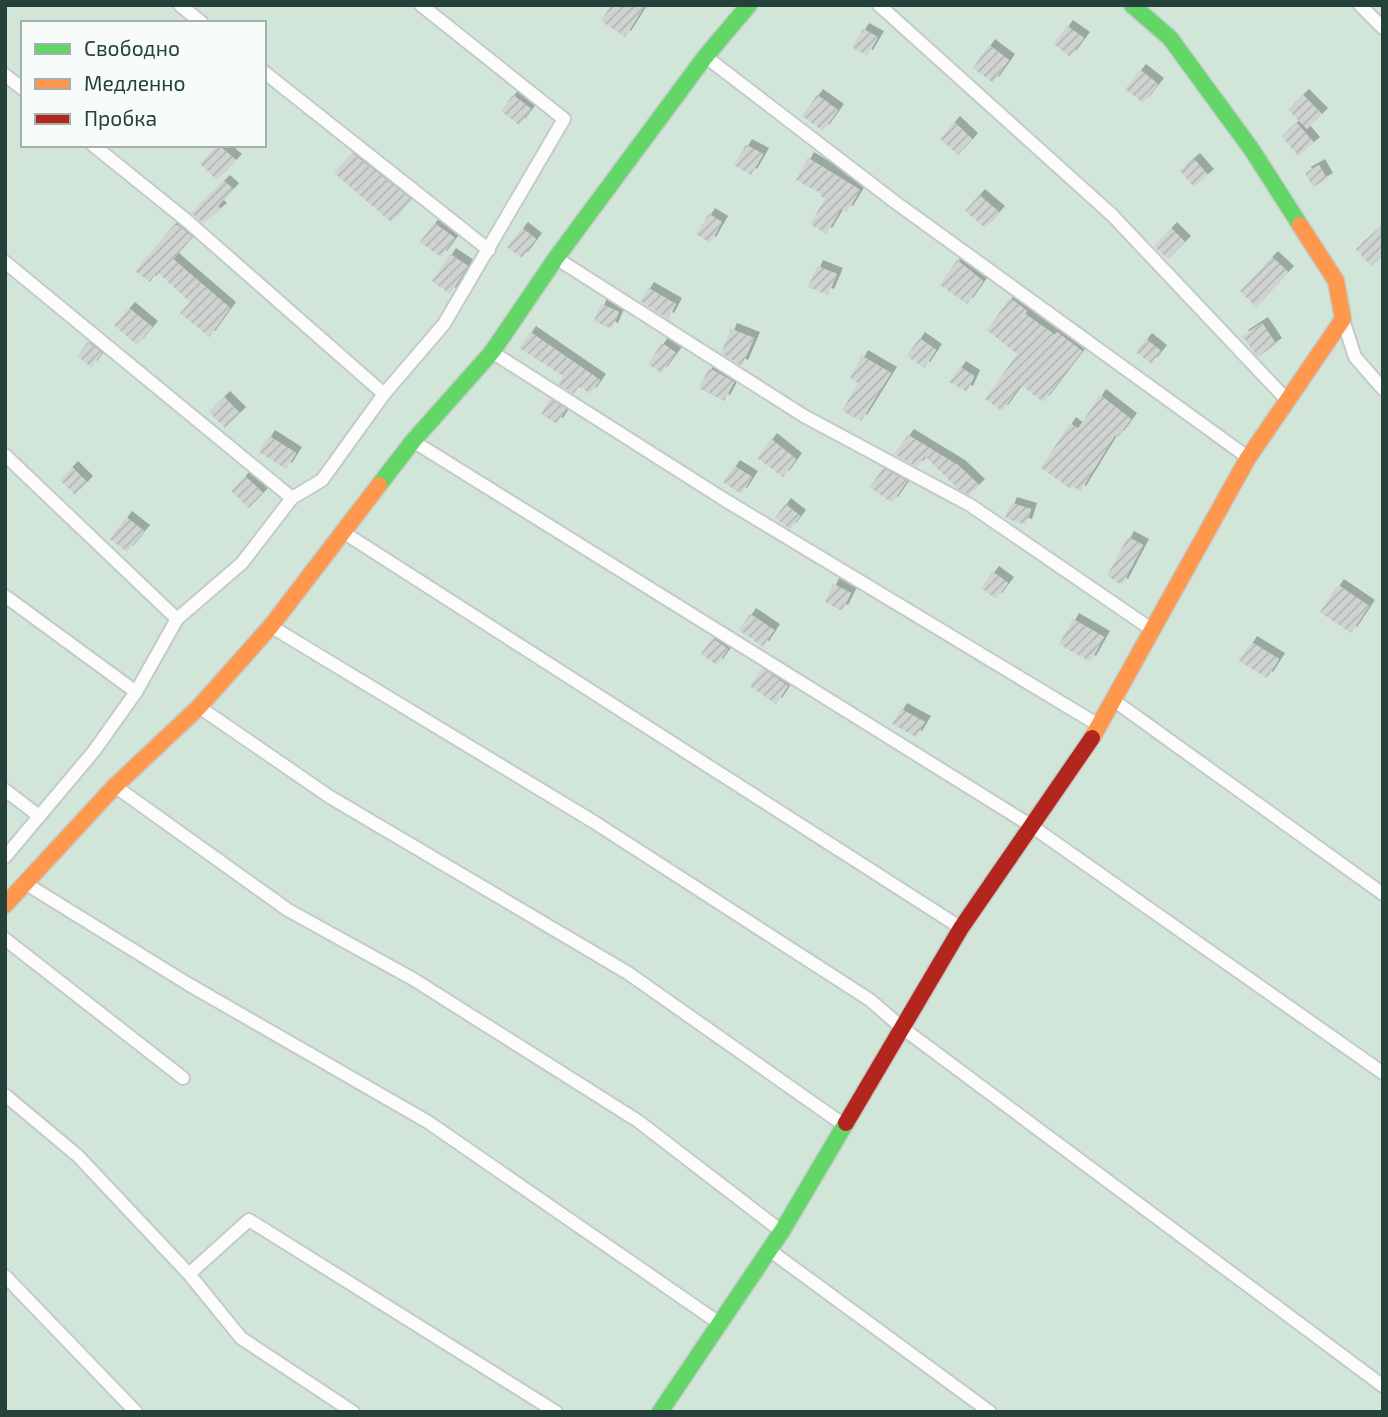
<svg xmlns="http://www.w3.org/2000/svg" width="1388" height="1417" viewBox="0 0 1388 1417" font-family="'Exo 2',sans-serif">
<defs>
<pattern id="building-hatch" width="6" height="6" patternUnits="userSpaceOnUse" patternTransform="scale(1.75)"><rect width="6" height="6" fill="#cfd4d2"/><path d="M-1 1l2-2M0 6l6-6M5 7l2-2" fill="none" stroke="#b2b7b5"/></pattern>
<filter id="shadow"><feDropShadow dx="6" dy="-6" stdDeviation="0" flood-color="#0004"/></filter>
</defs>
<rect width="100%" height="100%" fill="#e8edeb"/>
<path fill="#d1e6d8" fill-rule="evenodd" d="M 5,5 L 1383,5 L 1383,1412 L 5,1412 ZM 23,23 L 264,23 L 264,145 L 23,145 Z"/>
<g fill="url(#building-hatch)" filter="url(#shadow)">
<path d="M 611,5 L 645,5 L 625,37 L 601,21 Z"/>
<path d="M 1067,26 L 1084,38 L 1070,57 L 1054,44 Z"/>
<path d="M 863,29 L 878,37 L 867,56 L 852,47 Z"/>
<path d="M 989,45 L 1009,60 L 993,83 L 973,68 Z"/>
<path d="M 1140,70 L 1158,84 L 1143,103 L 1125,89 Z"/>
<path d="M 513,95 L 531,109 L 519,125 L 501,111 Z"/>
<path d="M 817,95 L 838,110 L 823,131 L 802,116 Z"/>
<path d="M 1303,95 L 1322,114 L 1307,129 L 1288,110 Z"/>
<path d="M 954,122 L 972,139 L 958,155 L 940,139 Z"/>
<path d="M 1297,123 L 1314,143 L 1298,156 L 1282,136 Z"/>
<path d="M 218,145 L 236,160 L 217,180 L 200,164 Z"/>
<path d="M 746,145 L 763,154 L 751,175 L 734,165 Z"/>
<path d="M 352,153 L 411,199 L 391,222 L 334,173 Z"/>
<path d="M 808,158 L 860,190 L 847,212 L 841,209 L 826,234 L 810,224 L 825,199 L 821,196 L 822,194 L 796,180 Z"/>
<path d="M 1194,159 L 1208,175 L 1194,187 L 1180,171 Z"/>
<path d="M 1319,165 L 1327,179 L 1313,187 L 1305,173 Z"/>
<path d="M 224,181 L 233,189 L 218,206 L 221,209 L 203,223 L 191,213 Z"/>
<path d="M 979,195 L 999,212 L 985,228 L 965,211 Z"/>
<path d="M 709,214 L 722,222 L 710,243 L 696,234 Z"/>
<path d="M 434,223 L 455,238 L 441,257 L 420,242 Z"/>
<path d="M 178,225 L 192,237 L 173,259 L 230,308 L 209,337 L 180,313 L 190,302 L 157,272 L 150,282 L 135,271 L 173,226 Z"/>
<path d="M 1383,225 L 1383,255 L 1371,266 L 1356,249 Z"/>
<path d="M 522,228 L 536,239 L 522,258 L 507,247 Z"/>
<path d="M 1171,228 L 1185,242 L 1168,259 L 1154,246 Z"/>
<path d="M 450,254 L 468,266 L 450,294 L 432,281 Z"/>
<path d="M 1272,257 L 1288,272 L 1256,307 L 1240,291 Z"/>
<path d="M 957,260 L 983,281 L 967,304 L 940,285 Z"/>
<path d="M 817,266 L 837,274 L 828,295 L 808,287 Z"/>
<path d="M 648,288 L 676,304 L 668,319 L 640,301 Z"/>
<path d="M 1010,298 L 1027,311 L 1025,314 L 1055,335 L 1057,332 L 1082,351 L 1043,402 L 1021,385 L 1002,411 L 985,399 L 1017,354 L 987,330 Z"/>
<path d="M 601,304 L 619,312 L 612,329 L 594,321 Z"/>
<path d="M 129,308 L 152,327 L 137,345 L 114,325 Z"/>
<path d="M 1262,323 L 1276,344 L 1258,357 L 1242,336 Z"/>
<path d="M 731,329 L 754,338 L 742,366 L 721,353 Z"/>
<path d="M 530,332 L 600,380 L 590,394 L 579,386 L 574,394 L 558,384 L 563,376 L 519,348 Z"/>
<path d="M 919,338 L 936,350 L 924,368 L 907,356 Z"/>
<path d="M 1146,339 L 1161,351 L 1151,364 L 1136,352 Z"/>
<path d="M 88,342 L 102,353 L 91,367 L 77,356 Z"/>
<path d="M 662,343 L 676,353 L 661,373 L 648,364 Z"/>
<path d="M 862,356 L 891,373 L 861,421 L 842,411 L 858,383 L 850,378 Z"/>
<path d="M 960,367 L 974,376 L 967,392 L 949,382 Z"/>
<path d="M 709,368 L 734,382 L 724,401 L 699,388 Z"/>
<path d="M 1100,395 L 1131,419 L 1118,437 L 1115,435 L 1080,492 L 1073,486 L 1071,489 L 1041,468 L 1070,423 L 1078,429 Z"/>
<path d="M 224,397 L 240,413 L 225,428 L 209,412 Z"/>
<path d="M 550,399 L 566,409 L 557,424 L 541,414 Z"/>
<path d="M 908,435 L 959,466 L 979,485 L 969,495 L 958,489 L 925,456 L 917,467 L 894,454 Z"/>
<path d="M 269,436 L 296,453 L 286,469 L 259,452 Z"/>
<path d="M 771,439 L 796,459 L 783,477 L 757,458 Z"/>
<path d="M 734,466 L 752,477 L 741,494 L 723,482 Z"/>
<path d="M 72,467 L 87,482 L 75,495 L 60,480 Z"/>
<path d="M 883,468 L 907,481 L 892,503 L 870,487 Z"/>
<path d="M 245,476 L 263,493 L 249,508 L 231,491 Z"/>
<path d="M 1011,503 L 1031,509 L 1026,525 L 1005,518 Z"/>
<path d="M 785,504 L 800,516 L 790,529 L 775,518 Z"/>
<path d="M 126,517 L 144,531 L 127,552 L 110,539 Z"/>
<path d="M 1128,537 L 1143,545 L 1122,585 L 1107,576 Z"/>
<path d="M 993,572 L 1008,583 L 996,599 L 981,588 Z"/>
<path d="M 833,584 L 851,593 L 842,611 L 825,602 Z"/>
<path d="M 1338,585 L 1369,606 L 1351,633 L 1320,612 Z"/>
<path d="M 750,614 L 774,630 L 763,647 L 739,630 Z"/>
<path d="M 1073,619 L 1104,637 L 1090,662 L 1059,644 Z"/>
<path d="M 712,638 L 728,649 L 717,665 L 701,654 Z"/>
<path d="M 1251,642 L 1279,659 L 1267,678 L 1239,661 Z"/>
<path d="M 762,668 L 788,686 L 776,704 L 750,686 Z"/>
<path d="M 901,709 L 925,722 L 916,737 L 892,724 Z"/>
</g>
<g fill="none" stroke-linecap="round" stroke-linejoin="round">
<g stroke="#c5cac8" stroke-width="16">
<g id="lane">
<path d="M 180,5 L 202,23"/>
<path d="M 879,5 L 1112,215 L 1286,399"/>
<path d="M 1360,5 L 1383,28"/>
<path d="M 706,57 L 895,202 L 1246,456"/>
<path d="M 264,72 L 489,250"/>
<path d="M 5,75 L 23,89"/>
<path d="M 93,145 L 186,220 L 384,394"/>
<path d="M 559,260 L 804,416 L 970,505 L 1151,629"/>
<path d="M 5,262 L 292,498"/>
<path d="M 1345,326 L 1355,357 L 1383,389"/>
<path d="M 495,354 L 725,500 L 1100,726"/>
<path d="M 416,443 L 1030,825 L 1383,1073"/>
<path d="M 5,455 L 177,619 L 136,692 L 94,751 L 5,857"/>
<path d="M 346,534 L 958,926"/>
<path d="M 5,596 L 136,692"/>
<path d="M 177,619 L 242,563 L 292,498 L 322,480 L 384,394 L 444,324 L 564,119 L 421,5"/>
<path d="M 272,627 L 594,822 L 870,1000 L 901,1027 L 1383,1386"/>
<path d="M 1116,702 L 1383,894"/>
<path d="M 202,709 L 330,797 L 628,973 L 844,1125"/>
<path d="M 116,787 L 288,910 L 413,979 L 638,1121 L 781,1231"/>
<path d="M 5,790 L 39,816"/>
<path d="M 28,885 L 188,984 L 428,1122 L 719,1323"/>
<path d="M 5,939 L 183,1078"/>
<path d="M 5,1095 L 78,1156 L 189,1274 L 241,1338 L 353,1412"/>
<path d="M 772,1252 L 990,1412"/>
<path d="M 189,1274 L 249,1220 L 556,1412"/>
<path d="M 5,1276 L 136,1412"/>
</g>
</g>
<g stroke="#c3cbc8" stroke-width="19">
<g id="fast">
<path d="M 1132,5 L 1170,38 L 1252,150 L 1300,225"/>
<path d="M 379,485 L 413,441 L 492,352 L 556,258 L 705,57 L 749,5"/>
<path d="M 660,1412 L 782,1231 L 846,1123"/>
</g>
</g>
<g stroke="#c3cbc8" stroke-width="19">
<g id="slow">
<path d="M 1092,738 L 1248,458 L 1343,319 L 1336,281 L 1300,225"/>
<path d="M 5,905 L 115,786 L 199,707 L 271,626 L 379,485"/>
</g>
</g>
<g stroke="#c3cbc8" stroke-width="19">
<path id="jam" d="M 846,1123 L 961,928 L 1092,738"/>
</g>
<use href="#lane" stroke="#fcfcfc" stroke-width="12"/>
<use href="#fast" stroke="#63d668" stroke-width="16"/>
<use href="#slow" stroke="#ff974d" stroke-width="16"/>
<use href="#jam" stroke="#b3261e" stroke-width="16"/>
</g>
<rect width="1388" height="1417" fill="none" stroke="#24423a" stroke-width="14"/>
<rect x="21" y="21" width="245" height="126" fill="#f7fbf9" stroke="#a3b1ad" stroke-width="2"/>
<rect x="35" y="44" width="35" height="10" fill="#63d668" stroke="#a3b1ad" stroke-width="2"/>
<text x="84" y="56" font-size="21" fill="#24423a">Свободно</text>
<rect x="35" y="79" width="35" height="10" fill="#ff974d" stroke="#a3b1ad" stroke-width="2"/>
<text x="84" y="91" font-size="21" fill="#24423a">Медленно</text>
<rect x="35" y="114" width="35" height="10" fill="#b3261e" stroke="#a3b1ad" stroke-width="2"/>
<text x="84" y="126" font-size="21" fill="#24423a">Пробка</text>
</svg>
